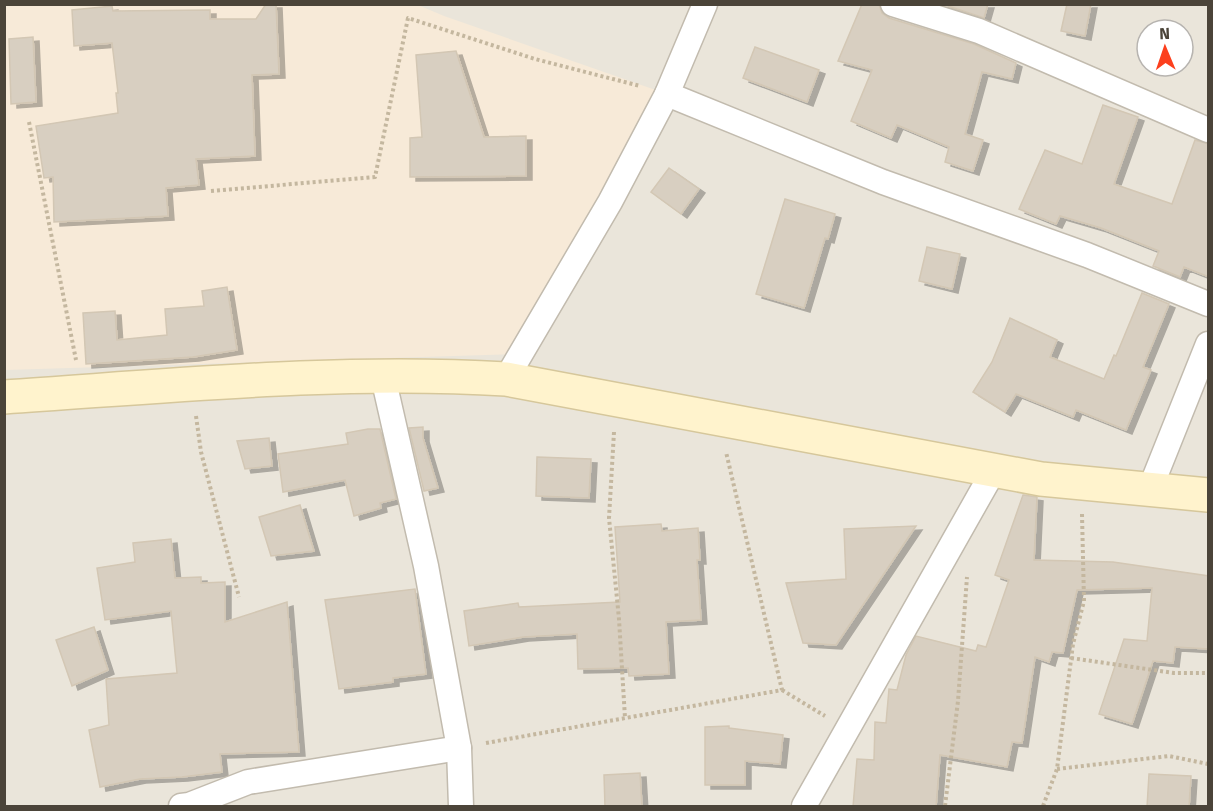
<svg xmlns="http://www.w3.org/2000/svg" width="1213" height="811" viewBox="0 0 1213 811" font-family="'Fira Sans',sans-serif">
<defs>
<filter id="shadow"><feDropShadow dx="6" dy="4" stdDeviation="0" flood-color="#0004"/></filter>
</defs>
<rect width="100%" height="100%" fill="#f6f3ec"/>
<path fill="#eae5da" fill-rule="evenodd" d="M 5,5 L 1208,5 L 1208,806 L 5,806 ZM 1147,30 L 1183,30 L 1183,66 L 1147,66 Z"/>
<path fill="#f7ead8" d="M 4,5 L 418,5 L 444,16 L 667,94 L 520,354 L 5,370 Z"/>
<g fill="#d8cfc1" stroke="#d3c7b4" stroke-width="1.5" filter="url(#shadow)">
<path d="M 266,4 L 276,4 L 279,74 L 252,75 L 255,156 L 196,159 L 199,185 L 166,188 L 168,216 L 54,222 L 53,177 L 44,178 L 36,126 L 118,113 L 116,93 L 118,93 L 112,43 L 74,46 L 72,10 L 112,6 L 113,11 L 210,10 L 210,19 L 256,19 Z"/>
<path d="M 862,4 L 879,4 L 882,13 L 889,18 L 974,44 L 1016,63 L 1012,79 L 982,72 L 965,134 L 983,140 L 973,171 L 945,162 L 949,147 L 897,125 L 891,138 L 851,121 L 872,70 L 838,61 Z"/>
<path d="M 942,4 L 988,4 L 984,18 Z"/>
<path d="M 1067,4 L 1091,4 L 1085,36 L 1061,31 Z"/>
<path d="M 33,37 L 36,102 L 11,104 L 9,39 Z"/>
<path d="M 755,47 L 819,70 L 807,102 L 743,78 Z"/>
<path d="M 456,51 L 484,137 L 526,136 L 526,176 L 410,177 L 410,138 L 422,137 L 416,55 Z"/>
<path d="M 1103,105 L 1138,117 L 1114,184 L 1172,204 L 1195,140 L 1209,144 L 1209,277 L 1184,267 L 1180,277 L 1153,266 L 1159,251 L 1101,228 L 1060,216 L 1056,224 L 1019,209 L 1045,150 L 1082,164 Z"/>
<path d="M 669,168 L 699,189 L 681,214 L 651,192 Z"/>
<path d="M 785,199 L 835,214 L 828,239 L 825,238 L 804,308 L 756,294 Z"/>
<path d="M 927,247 L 960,254 L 952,289 L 919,281 Z"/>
<path d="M 227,287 L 237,350 L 193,357 L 86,364 L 83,313 L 115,311 L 117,340 L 167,335 L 165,309 L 204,306 L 202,291 Z"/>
<path d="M 1142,293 L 1169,304 L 1143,367 L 1151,370 L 1126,430 L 1076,410 L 1073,417 L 1016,394 L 1005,412 L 973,392 L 992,362 L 1010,318 L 1057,340 L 1050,357 L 1104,379 L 1114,355 L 1116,356 Z"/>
<path d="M 423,427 L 423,438 L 438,488 L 424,491 L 409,428 Z"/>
<path d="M 368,429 L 380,429 L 396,499 L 380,503 L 381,508 L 354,516 L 345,480 L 283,492 L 278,454 L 348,444 L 346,433 Z"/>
<path d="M 269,438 L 272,466 L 245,469 L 237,441 Z"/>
<path d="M 537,457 L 591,459 L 589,498 L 536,496 Z"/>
<path d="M 1023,495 L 1037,497 L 1034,560 L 1113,562 L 1209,576 L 1209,649 L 1175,647 L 1173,663 L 1153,661 L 1132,724 L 1099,714 L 1124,639 L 1147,641 L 1152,588 L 1077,590 L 1063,653 L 1052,652 L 1049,662 L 1035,657 L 1022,743 L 1012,742 L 1007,767 L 940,755 L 936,807 L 853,807 L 857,759 L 874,760 L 875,722 L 886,723 L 889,689 L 897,690 L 906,655 L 916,636 L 976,651 L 978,645 L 986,647 L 1009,580 L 995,575 Z"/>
<path d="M 300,505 L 314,551 L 271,556 L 259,517 Z"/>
<path d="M 661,524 L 662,531 L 698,528 L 700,560 L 697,560 L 701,620 L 666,622 L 669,674 L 629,676 L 628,668 L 578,669 L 577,634 L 523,637 L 469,646 L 464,611 L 518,603 L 519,607 L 620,602 L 615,527 Z"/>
<path d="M 916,526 L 836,645 L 803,643 L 786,583 L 846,579 L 844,529 Z"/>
<path d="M 171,539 L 175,578 L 201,577 L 201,583 L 225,582 L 225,622 L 287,602 L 299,752 L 220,754 L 222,772 L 182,777 L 140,779 L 100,787 L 89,730 L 109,725 L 106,679 L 177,673 L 171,611 L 105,620 L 97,568 L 135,562 L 133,543 Z"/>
<path d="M 415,589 L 426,674 L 393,678 L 393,682 L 339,689 L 325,600 Z"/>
<path d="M 94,627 L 108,670 L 72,686 L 56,640 Z"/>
<path d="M 729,726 L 729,728 L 783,735 L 780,764 L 745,761 L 745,785 L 705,785 L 705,727 Z"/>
<path d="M 640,773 L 642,807 L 605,807 L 604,775 Z"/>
<path d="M 1149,774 L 1191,776 L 1189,807 L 1147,807 Z"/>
</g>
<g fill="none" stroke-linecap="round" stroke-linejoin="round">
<g stroke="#c2bbae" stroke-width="27">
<g id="street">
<path d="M 893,4 L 979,31 L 1208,130"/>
<path d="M 667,94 L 883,182 L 1087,255 L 1208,304"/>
<path d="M 506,379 L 610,202 L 667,94 L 705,4"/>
<path d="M 1150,489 L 1208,344"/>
<path d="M 459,748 L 461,806"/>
<path d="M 181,806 L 189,805 L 248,782 L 459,748 L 426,566 L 383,377"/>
<path d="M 804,806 L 994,470"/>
</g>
</g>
<g stroke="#d6c79b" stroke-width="36">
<path id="secondary" d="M 4,397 C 171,386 339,369 506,379 L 1041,479 L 1208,495"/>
</g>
<g stroke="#c4b79f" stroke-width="4" stroke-dasharray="3 3" stroke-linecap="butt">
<path d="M 29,122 L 76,360"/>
<path d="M 211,191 L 375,177 L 408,18 L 535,59 L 640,86"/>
<path d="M 196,416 L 201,452 L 239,597"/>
<path d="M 614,432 L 609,518 L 619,619 L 625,718"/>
<path d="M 1071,658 L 1174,673 L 1208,673"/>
<path d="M 782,690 L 825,716"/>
<path d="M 486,743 L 782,690 L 726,452"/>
<path d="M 1057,769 L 1169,756 L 1208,764"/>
<path d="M 945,806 L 958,701 L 967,577"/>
<path d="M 1043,806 L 1057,769 L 1073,644 L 1084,601 L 1082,514"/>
</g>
<use href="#street" stroke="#fff" stroke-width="24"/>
<use href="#secondary" stroke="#fff3cd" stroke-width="33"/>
</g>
<rect width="1213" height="811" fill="none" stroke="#4b4439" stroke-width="12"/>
<g transform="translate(1165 48) rotate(358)"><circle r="28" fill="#ffffff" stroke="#b7b4b0" stroke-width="1.5"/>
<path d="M0-4.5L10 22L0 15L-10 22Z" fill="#fc3f1d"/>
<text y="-9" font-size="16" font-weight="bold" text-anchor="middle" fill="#4b4439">N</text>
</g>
</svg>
